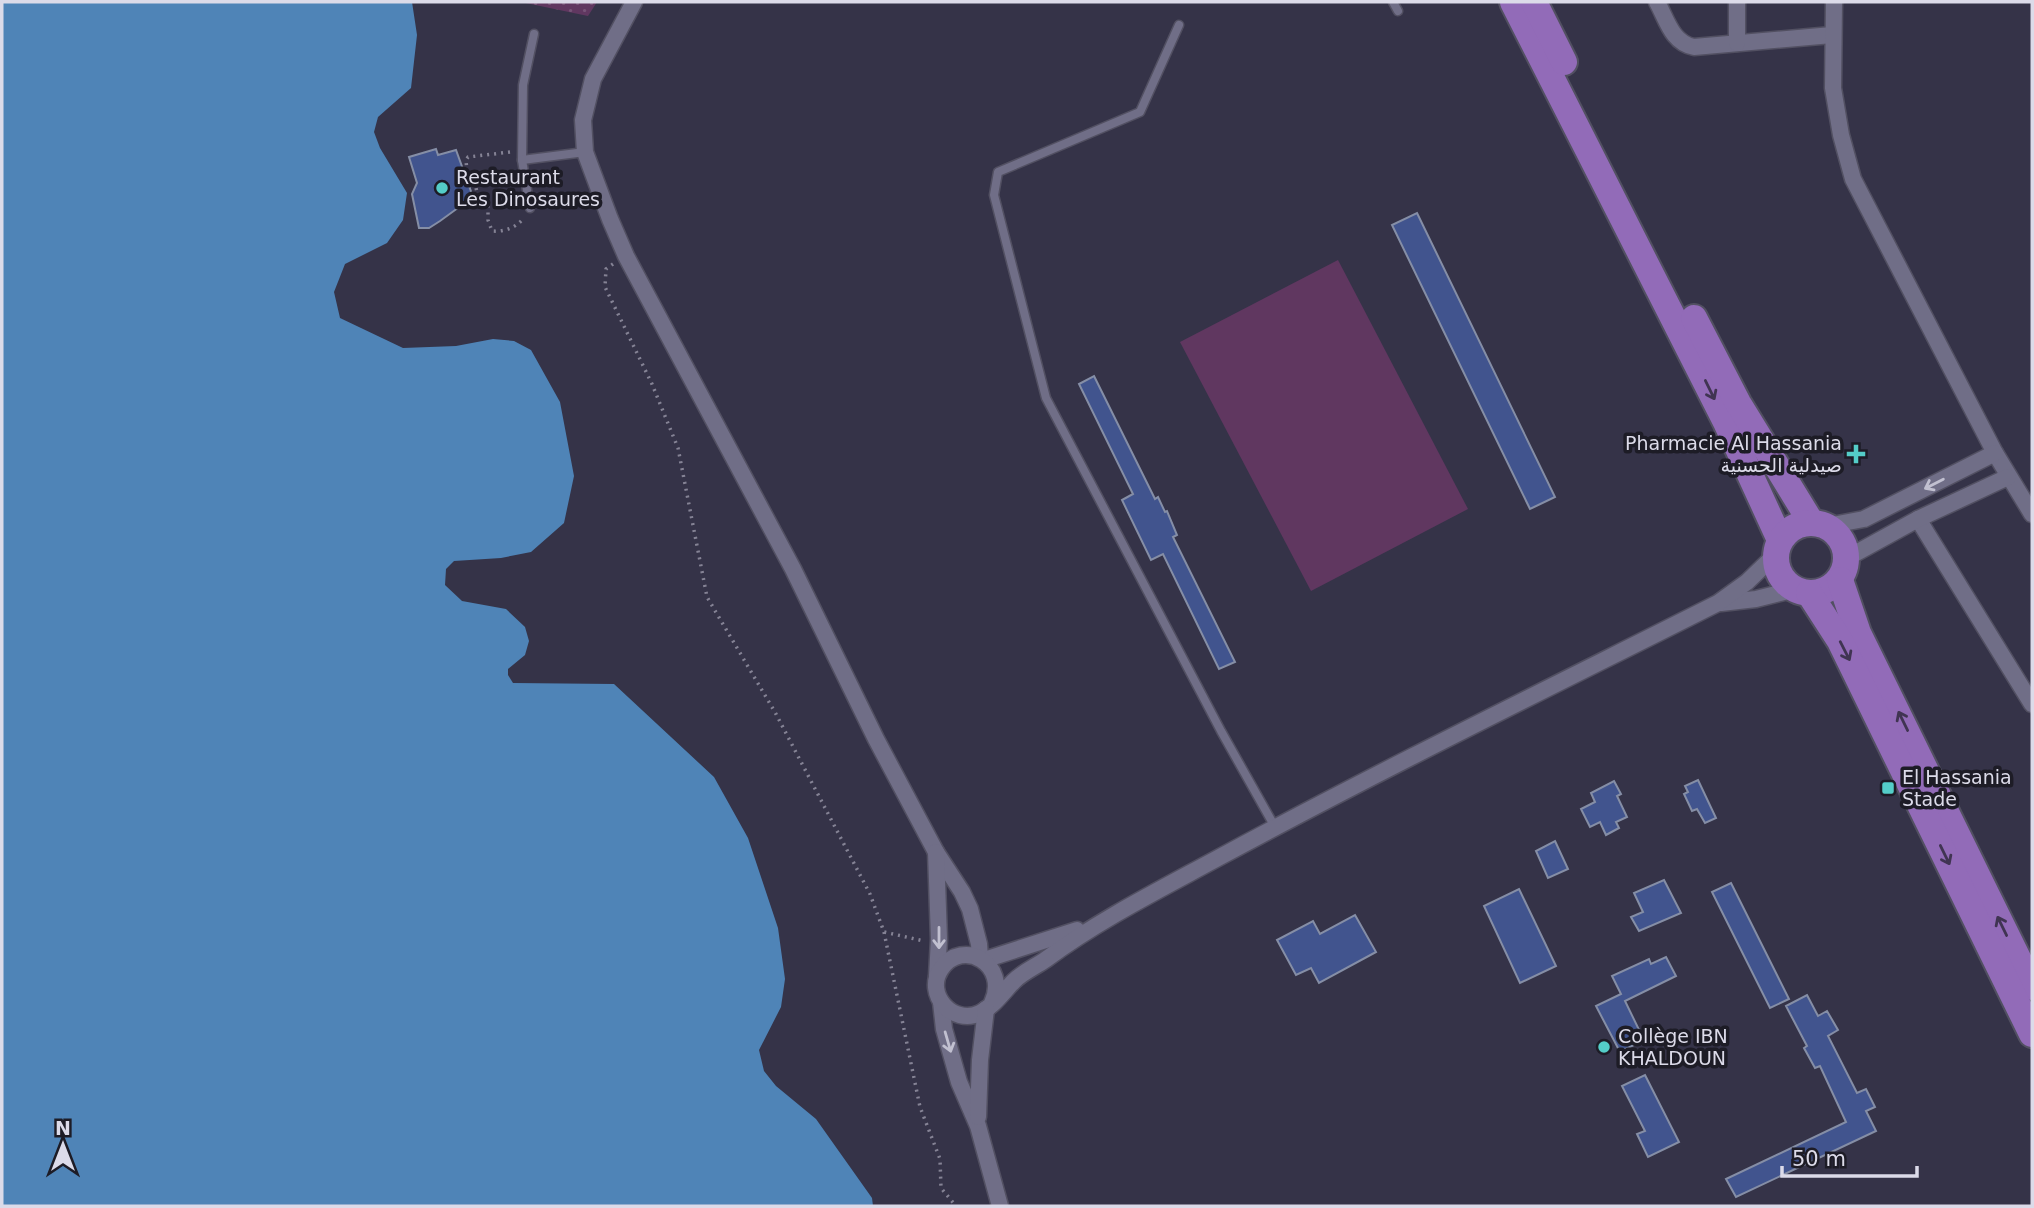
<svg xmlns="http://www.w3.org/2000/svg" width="2034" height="1208" viewBox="0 0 2034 1208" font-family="'DejaVu Sans','Noto Sans Arabic',sans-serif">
<defs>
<pattern id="grass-dots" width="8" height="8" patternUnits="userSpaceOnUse" patternTransform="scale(1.75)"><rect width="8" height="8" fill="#603760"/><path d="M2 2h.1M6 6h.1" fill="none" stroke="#765377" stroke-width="1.8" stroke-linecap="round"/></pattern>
</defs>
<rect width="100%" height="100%" fill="#353348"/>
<path fill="url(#grass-dots)" d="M 521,2 L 597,2 L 588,16 Z"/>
<path fill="#603760" d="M 1338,260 L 1468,509 L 1311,591 L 1180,342 Z"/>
<path fill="#4f84b7" d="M 2,2 L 412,2 L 417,35 L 411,88 L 378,117 L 374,132 L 380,148 L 407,193 L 403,220 L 387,243 L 345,264 L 334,292 L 340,318 L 403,348 L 456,346 L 493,339 L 514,341 L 531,350 L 560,402 L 574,476 L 564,523 L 531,552 L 501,558 L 454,561 L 446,569 L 445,585 L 462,601 L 506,609 L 525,627 L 529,641 L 525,655 L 508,669 L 508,675 L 513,683 L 614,684 L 714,777 L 748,838 L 778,928 L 785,979 L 781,1007 L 759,1050 L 764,1071 L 776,1086 L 816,1119 L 872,1198 L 873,1206 L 2,1206 Z"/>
<g fill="#41548e" stroke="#858ea6" stroke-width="2">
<path d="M 436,149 L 438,155 L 456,150 L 473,197 L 440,221 L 429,228 L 419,228 L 412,194 L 417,183 L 409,157 Z"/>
<path d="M 1417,213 L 1555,497 L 1530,509 L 1392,225 Z"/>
<path d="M 1094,376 L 1155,499 L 1158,497 L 1165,512 L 1167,511 L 1177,535 L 1173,537 L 1235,662 L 1219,669 L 1163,554 L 1151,560 L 1122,500 L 1133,494 L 1079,384 Z"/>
<path d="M 1698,780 L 1716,818 L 1705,823 L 1697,809 L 1692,811 L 1684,794 L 1688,792 L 1685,786 Z"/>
<path d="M 1614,781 L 1621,794 L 1617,796 L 1627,817 L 1616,822 L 1619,828 L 1606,835 L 1600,822 L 1590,827 L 1581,809 L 1595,802 L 1591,793 Z"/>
<path d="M 1555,841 L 1568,869 L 1548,878 L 1536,851 Z"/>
<path d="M 1664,880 L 1681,913 L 1639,931 L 1631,917 L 1643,912 L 1634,893 Z"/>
<path d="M 1731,883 L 1789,999 L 1770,1008 L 1712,892 Z"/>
<path d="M 1519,889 L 1556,966 L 1520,983 L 1484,906 Z"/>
<path d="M 1355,915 L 1376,952 L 1319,983 L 1311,968 L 1296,975 L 1277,940 L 1313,921 L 1320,934 Z"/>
<path d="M 1666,957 L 1676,976 L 1625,1001 L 1644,1040 L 1620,1052 L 1596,1006 L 1621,994 L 1612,976 L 1649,959 L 1651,964 Z"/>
<path d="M 1807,995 L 1818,1016 L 1827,1011 L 1838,1030 L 1828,1036 L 1857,1093 L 1866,1089 L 1875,1107 L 1866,1111 L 1876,1131 L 1736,1197 L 1726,1179 L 1846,1122 L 1820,1066 L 1815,1068 L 1804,1048 L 1807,1046 L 1786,1006 Z"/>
<path d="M 1645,1075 L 1679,1142 L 1648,1157 L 1637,1134 L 1645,1131 L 1622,1086 Z"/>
</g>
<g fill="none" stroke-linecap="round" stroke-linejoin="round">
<g stroke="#525062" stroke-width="11">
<g id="service">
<path d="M 1393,2 L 1398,11"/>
<path d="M 1179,25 L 1140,112 L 998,172 L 994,195 L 1046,398 L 1221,731 L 1275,827"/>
<path d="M 522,160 L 523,85 L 534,34"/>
<path d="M 530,208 L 522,160 L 585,152"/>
</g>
</g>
<g stroke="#525062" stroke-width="19">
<g id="minor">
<path d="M 634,2 L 593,79 L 583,120 L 585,152 L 610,219 L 626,256 L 793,569 L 876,739 L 936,852 L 962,892 L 970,909 L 979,944 L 980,958"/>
<path d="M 1657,2 C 1667,20 1672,43 1694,47 L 1832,35"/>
<path d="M 1737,2 L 1737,43"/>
<path d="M 1834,2 L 1833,88 L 1841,135 L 1853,179 L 1995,453 L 2032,514"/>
<path d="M 1918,519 L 2032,704"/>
<path d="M 1827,526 L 1864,519 L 1995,453"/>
<path d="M 1847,558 L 1918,519 L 2008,477"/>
<path d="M 1721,603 L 1756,599 L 1796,589"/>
<path d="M 936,852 L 939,939 L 937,976"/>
<path d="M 984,960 L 1077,930"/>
<path d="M 941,1002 L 944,1029 L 959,1082 L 978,1126 L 1000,1206"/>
<path d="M 992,1003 C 1010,965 963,937 941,969 C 924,994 953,1026 980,1013 C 993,1007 1004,991 1014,981 C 1023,972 1035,967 1045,960 C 1099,920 1159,890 1218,858 C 1383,769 1551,687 1718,603 L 1747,582 L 1776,554"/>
<path d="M 978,1117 L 980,1060 L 986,1009"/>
</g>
</g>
<g stroke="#525062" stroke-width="30">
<g id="trunk">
<path d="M 1513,2 L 1726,422 L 1780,540"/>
<path d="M 1534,2 L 1564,62"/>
<path d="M 1694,318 L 1738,403 L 1811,522"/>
<circle cx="1811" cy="558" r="35"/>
<path d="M 1840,580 L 1858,633 L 2032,987"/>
<path d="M 1809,593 L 1840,641 L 2032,1034"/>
</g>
</g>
<g stroke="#858395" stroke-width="3.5" stroke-dasharray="2 5" stroke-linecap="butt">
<path d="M 510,152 L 468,157 L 466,160 L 467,172 L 474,180 L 477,192 L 488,207 L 488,220 L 492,231 C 504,232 515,228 523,219"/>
<path d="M 613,264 L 606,269 L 605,287 L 652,384 L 678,448 L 707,597 L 776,714 L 870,894 L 884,932 L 924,941"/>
<path d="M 884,932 L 920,1107 L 940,1159 L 941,1188 L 956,1206"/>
</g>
<use href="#service" stroke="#706e87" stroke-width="8"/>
<use href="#minor" stroke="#706e87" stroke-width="16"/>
<use href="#trunk" stroke="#926bb8" stroke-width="26"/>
</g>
<defs><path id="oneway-shaft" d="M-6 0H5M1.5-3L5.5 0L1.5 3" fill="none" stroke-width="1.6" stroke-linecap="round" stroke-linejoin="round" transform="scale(1.75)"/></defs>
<g stroke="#403452">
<use href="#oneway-shaft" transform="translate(1710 390) rotate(64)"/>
<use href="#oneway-shaft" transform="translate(1845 651) rotate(63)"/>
<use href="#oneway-shaft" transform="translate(1903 721) rotate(-116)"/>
<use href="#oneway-shaft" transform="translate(1945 855) rotate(64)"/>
<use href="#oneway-shaft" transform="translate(2002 926) rotate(-116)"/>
</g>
<g stroke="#c1c0d0">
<use href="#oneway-shaft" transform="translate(1934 484) rotate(153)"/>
<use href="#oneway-shaft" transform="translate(939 938) rotate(90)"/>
<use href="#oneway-shaft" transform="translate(948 1042) rotate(74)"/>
</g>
<g fill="#54cdc8" stroke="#1d1c26" stroke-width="2.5">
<circle cx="442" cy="188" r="7"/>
<path d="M1852.5 443.5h7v7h7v7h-7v7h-7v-7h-7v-7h7z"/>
<rect x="1881" y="781" width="14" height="14" rx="3.5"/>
<circle cx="1604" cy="1047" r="7"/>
</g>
<g text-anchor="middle" stroke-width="7" stroke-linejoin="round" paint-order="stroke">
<g font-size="19" fill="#dcdbe9" stroke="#1d1c26" text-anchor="start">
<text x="456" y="184">Restaurant<tspan x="456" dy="22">Les Dinosaures</tspan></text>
<text x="1842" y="450" text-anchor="end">Pharmacie Al Hassania<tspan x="1842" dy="22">صيدلية الحسنية</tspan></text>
<text x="1902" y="784">El Hassania<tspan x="1902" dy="22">Stade</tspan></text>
<text x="1618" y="1043">Collège IBN<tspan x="1618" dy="22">KHALDOUN</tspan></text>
</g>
</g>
<rect width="2034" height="1208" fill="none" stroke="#dcdbe9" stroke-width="7"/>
<g transform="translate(63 1145)" stroke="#1d1c26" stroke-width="5" paint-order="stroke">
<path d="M0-5L12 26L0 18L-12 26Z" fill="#dcdbe9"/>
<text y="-10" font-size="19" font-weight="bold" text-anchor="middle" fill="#dcdbe9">N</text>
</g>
<path d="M1782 1166v10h135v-10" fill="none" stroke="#dcdbe9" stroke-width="3.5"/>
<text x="1792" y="1166" font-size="21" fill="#dcdbe9" stroke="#1d1c26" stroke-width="5" paint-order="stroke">50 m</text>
</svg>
